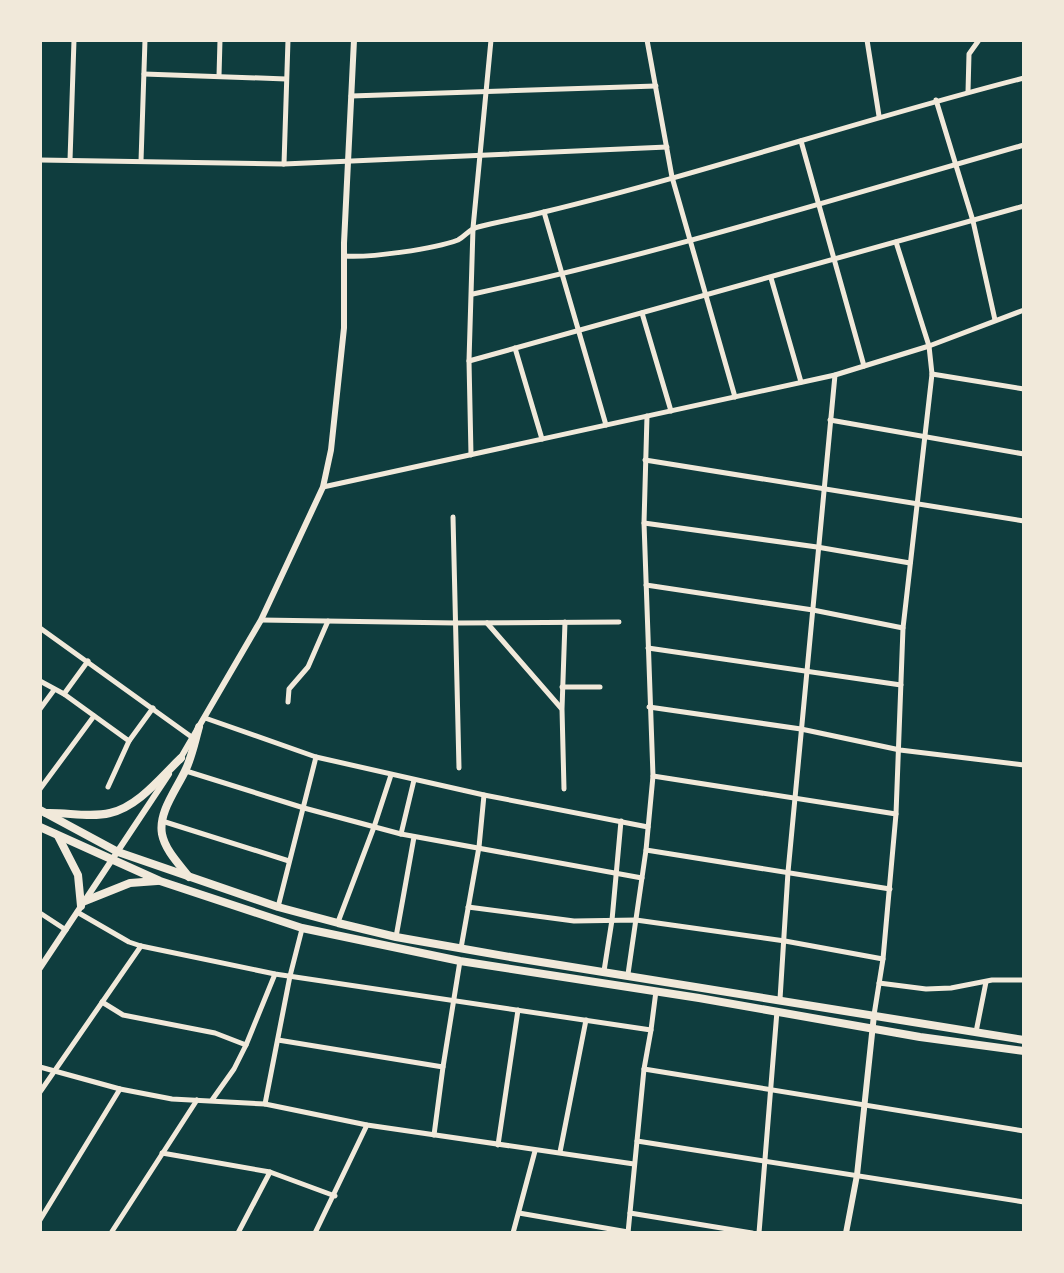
<svg xmlns="http://www.w3.org/2000/svg" width="1064" height="1273" viewBox="0 0 1064 1273" font-family="Quicksand,sans-serif">
<rect width="100%" height="100%" fill="#0f3d3e"/>
<g fill="none" stroke-linecap="round" stroke-linejoin="round">
<g stroke="#f1e9da" stroke-width="5">
<path d="M 647,40 L 672,177 L 735,397"/>
<path d="M 867,40 L 879,116"/>
<path d="M 144,74 L 286,79"/>
<path d="M 219,76 L 220,40"/>
<path d="M 968,92 L 969,54 L 979,40"/>
<path d="M 351,96 L 656,86"/>
<path d="M 936,100 L 973,221 L 995,320"/>
<path d="M 801,141 L 864,366"/>
<path d="M 40,160 L 284,164 L 667,147"/>
<path d="M 70,160 L 74,40"/>
<path d="M 141,161 L 145,40"/>
<path d="M 284,164 L 288,40"/>
<path d="M 544,212 L 606,425"/>
<path d="M 344,256 C 370,258 434,249 458,240 C 466,236 469,229 478,227 C 500,221 522,218 544,212 C 705,173 863,119 1024,78"/>
<path d="M 771,278 L 801,382"/>
<path d="M 473,294 C 659,254 841,197 1024,145"/>
<path d="M 642,313 L 671,411"/>
<path d="M 515,348 L 542,439"/>
<path d="M 469,361 L 1024,206"/>
<path d="M 932,374 L 1024,389"/>
<path d="M 830,420 L 1024,454"/>
<path d="M 471,455 L 469,361 L 473,228 L 491,40"/>
<path d="M 645,460 L 1024,521"/>
<path d="M 323,487 L 835,375 L 929,346 L 1024,310"/>
<path d="M 453,517 L 459,768"/>
<path d="M 644,523 L 817,547 L 910,563"/>
<path d="M 646,585 L 813,610 L 903,628"/>
<path d="M 261,620 L 456,623 L 619,622"/>
<path d="M 487,623 L 561,708"/>
<path d="M 40,628 L 193,738"/>
<path d="M 648,648 L 901,685"/>
<path d="M 40,681 L 64,694 L 129,741 L 153,708"/>
<path d="M 562,687 L 600,687"/>
<path d="M 64,694 L 88,661"/>
<path d="M 288,702 L 289,689 L 308,667 L 328,621"/>
<path d="M 649,707 L 801,729 L 900,750 L 1024,765"/>
<path d="M 40,709 L 54,690"/>
<path d="M 205,718 L 316,757 L 484,795 L 648,827"/>
<path d="M 186,771 L 304,808 L 401,834 L 642,878"/>
<path d="M 653,776 L 896,814"/>
<path d="M 108,787 L 129,741"/>
<path d="M 40,789 L 94,716"/>
<path d="M 564,789 L 562,709 L 565,622"/>
<path d="M 162,821 L 289,861"/>
<path d="M 401,834 L 414,780"/>
<path d="M 646,850 L 890,889"/>
<path d="M 278,907 L 316,757"/>
<path d="M 468,907 L 574,921 L 636,920 L 785,941 L 883,959"/>
<path d="M 77,912 L 129,942 L 141,946 L 275,974 L 651,1030 L 644,1069 L 628,1233"/>
<path d="M 40,913 L 66,930"/>
<path d="M 338,922 L 374,827 L 391,775"/>
<path d="M 396,937 L 414,837"/>
<path d="M 461,948 L 479,847 L 484,795"/>
<path d="M 604,971 L 612,920 L 621,821"/>
<path d="M 628,974 L 646,850 L 653,776 L 644,523 L 647,416"/>
<path d="M 879,983 L 926,989 L 951,988 L 992,980 L 1024,980"/>
<path d="M 780,999 L 788,872 L 835,375"/>
<path d="M 102,1002 L 123,1015 L 215,1033 L 246,1045 L 275,974"/>
<path d="M 874,1015 L 883,959 L 896,814 L 903,628 L 932,374 L 929,346 L 896,242"/>
<path d="M 651,1030 L 656,991"/>
<path d="M 976,1032 L 986,982"/>
<path d="M 278,1040 L 443,1067 L 460,961"/>
<path d="M 40,1067 L 120,1089 L 172,1099 L 265,1104 L 367,1125 L 634,1164"/>
<path d="M 644,1069 L 1024,1131"/>
<path d="M 40,1092 L 141,946"/>
<path d="M 212,1100 L 234,1069 L 246,1045"/>
<path d="M 265,1104 L 290,976 L 302,929"/>
<path d="M 434,1135 L 443,1067"/>
<path d="M 637,1141 L 1024,1202"/>
<path d="M 498,1145 L 518,1010"/>
<path d="M 560,1152 L 586,1020"/>
<path d="M 162,1153 L 270,1172 L 335,1196"/>
<path d="M 519,1213 L 628,1232"/>
<path d="M 630,1213 L 752,1233"/>
<path d="M 40,1220 L 120,1089"/>
<path d="M 111,1233 L 197,1100"/>
<path d="M 238,1233 L 270,1172"/>
<path d="M 315,1233 L 367,1125"/>
<path d="M 513,1233 L 535,1151"/>
<path d="M 759,1233 L 777,1011"/>
</g>
<g stroke="#f1e9da" stroke-width="6">
<path d="M 180,759 L 261,620 L 323,487 L 331,450 L 344,328 L 344,243 L 354,40"/>
<path d="M 40,968 L 169,774"/>
<path d="M 846,1233 L 857,1175 L 874,1015"/>
</g>
<g stroke="#f1e9da" stroke-width="8">
<path d="M 40,810 L 118,852 L 278,907 L 338,923 L 396,937 L 516,958 L 1024,1040"/>
<path d="M 46,813 C 66,812 90,818 110,813 C 138,807 161,777 181,758"/>
<path d="M 40,827 L 160,881 L 302,928 L 460,961 L 699,998 L 920,1037 L 1024,1051"/>
<path d="M 58,836 L 78,875 L 81,906"/>
<path d="M 189,877 C 179,864 165,850 162,834 C 158,812 177,789 186,769 C 192,756 195,741 199,727"/>
<path d="M 85,901 L 130,883 L 157,881"/>
</g>
</g>
<rect width="1064" height="1273" fill="none" stroke="#f1e9da" stroke-width="84"/>
</svg>
